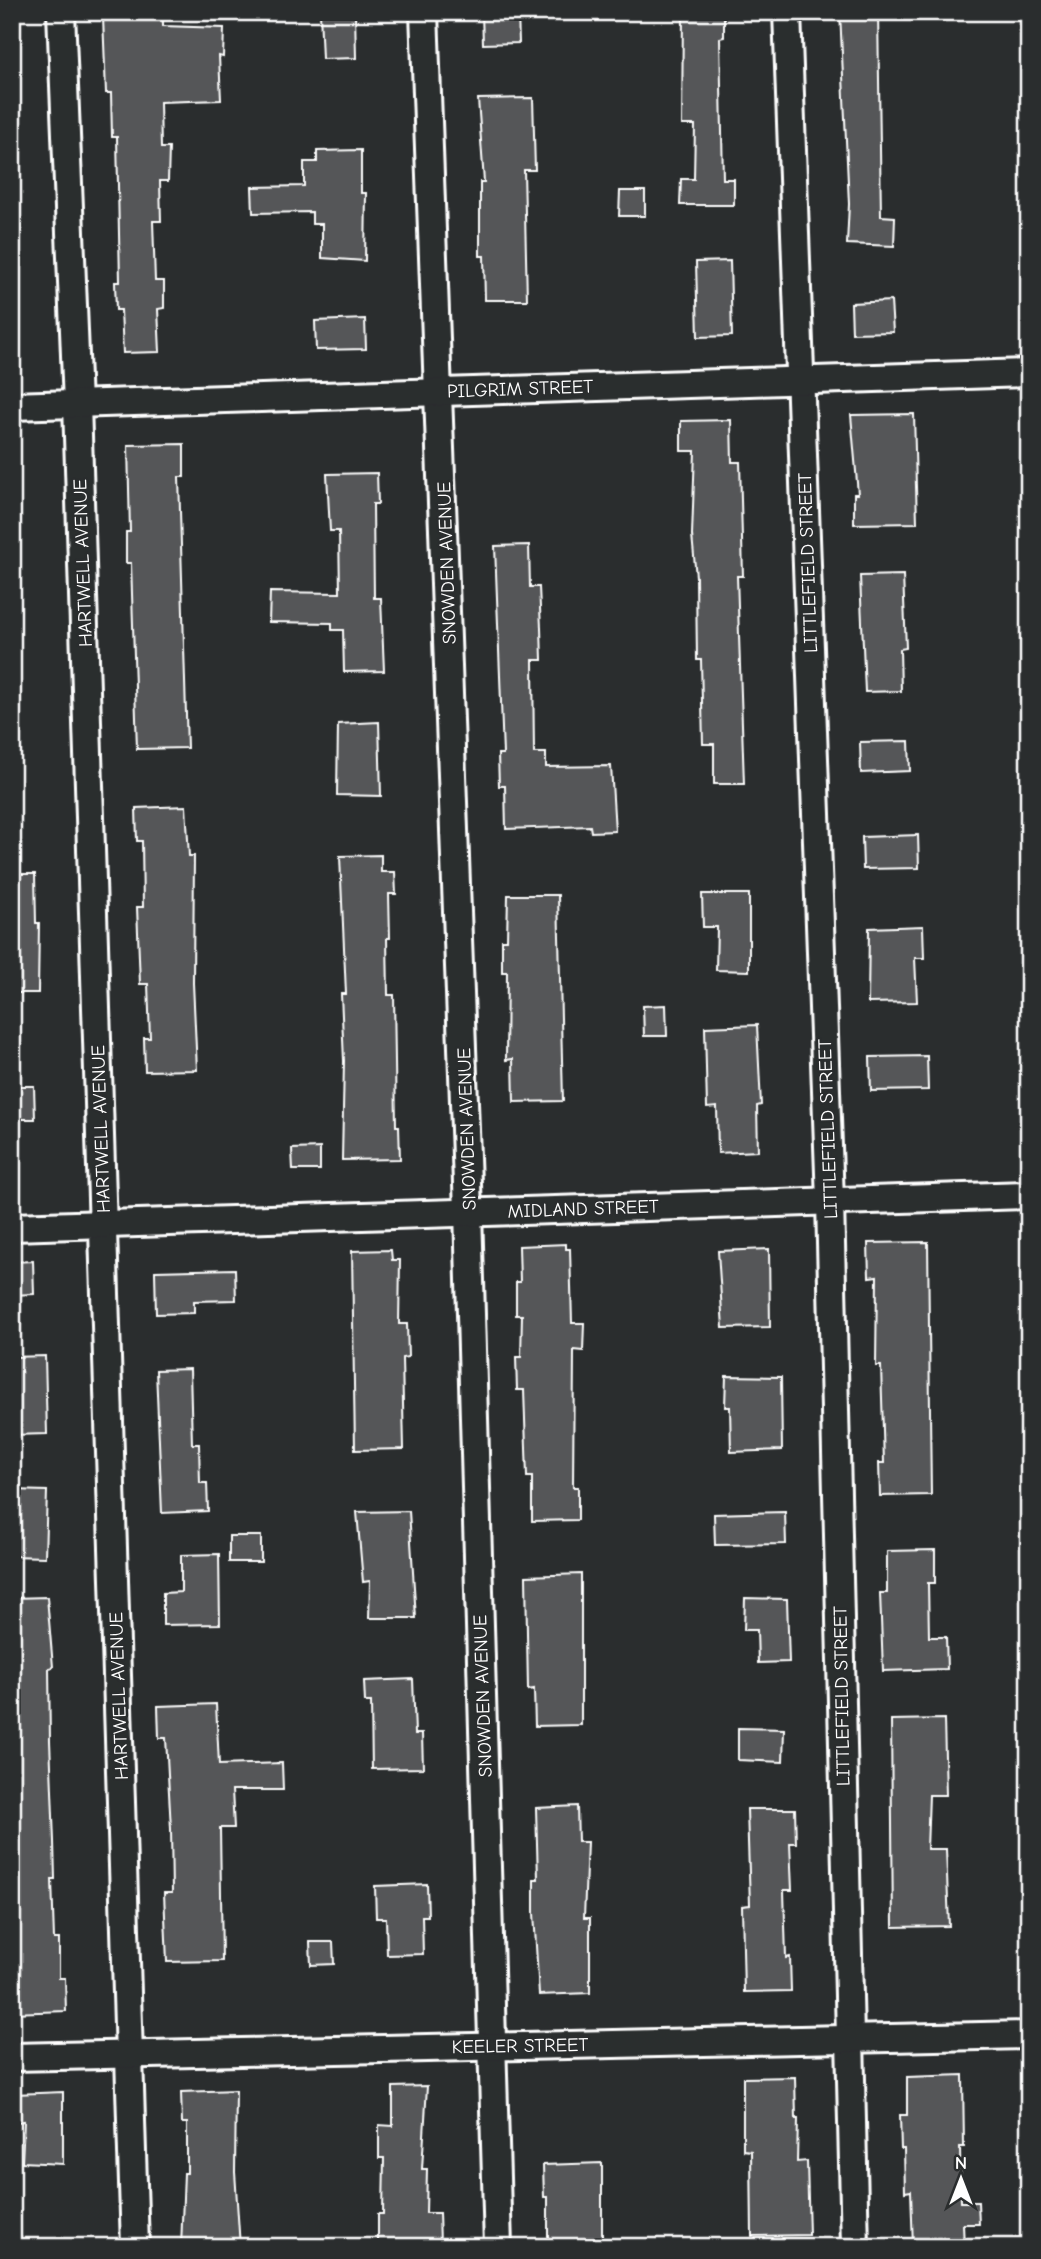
<svg xmlns="http://www.w3.org/2000/svg" width="1041" height="2259" viewBox="0 0 1041 2259" font-family="'Comic Neue',sans-serif">
<rect width="100%" height="100%" fill="#2a2d2e"/>
<filter id="ink" filterUnits="userSpaceOnUse"><feTurbulence type="fractalNoise" baseFrequency=".0143" numOctaves="2"/><feDisplacementMap in="SourceGraphic" scale="14" xChannelSelector="R" yChannelSelector="G"/><feConvolveMatrix kernelMatrix="1 2 1 2 8 2 1 2 1" color-interpolation-filters="sRGB"/></filter>
<g filter="url(#ink)">
<g fill="#555758" stroke="#fff" stroke-width="2">
<path d="M 320,12 L 355,12 L 356,58 L 322,59 Z"/>
<path d="M 482,12 L 518,12 L 519,43 L 483,44 Z"/>
<path d="M 683,12 L 724,12 L 724,37 L 720,38 L 723,179 L 734,179 L 734,205 L 680,205 L 681,179 L 694,179 L 695,125 L 682,125 Z"/>
<path d="M 840,12 L 878,12 L 881,216 L 895,217 L 894,246 L 847,244 L 849,204 Z"/>
<path d="M 103,17 L 163,17 L 163,26 L 224,28 L 223,57 L 219,56 L 221,100 L 160,102 L 161,148 L 169,148 L 168,181 L 160,181 L 161,221 L 153,221 L 155,281 L 164,281 L 164,308 L 158,309 L 160,352 L 123,353 L 121,310 L 116,310 L 115,282 L 120,282 L 117,137 L 112,137 L 111,93 L 106,93 Z"/>
<path d="M 533,98 L 535,170 L 524,170 L 527,300 L 485,300 L 484,256 L 480,256 L 480,182 L 484,182 L 478,99 Z"/>
<path d="M 361,150 L 361,193 L 366,193 L 365,261 L 322,258 L 322,224 L 312,224 L 312,212 L 253,213 L 252,187 L 304,186 L 304,162 L 317,162 L 317,151 Z"/>
<path d="M 620,191 L 645,191 L 645,216 L 619,216 Z"/>
<path d="M 730,261 L 732,336 L 698,337 L 696,262 Z"/>
<path d="M 891,301 L 893,332 L 852,333 L 851,303 Z"/>
<path d="M 365,319 L 366,349 L 316,350 L 315,321 Z"/>
<path d="M 914,414 L 917,523 L 854,524 L 854,494 L 858,494 L 851,415 Z"/>
<path d="M 731,420 L 732,462 L 740,462 L 743,576 L 737,576 L 744,784 L 714,784 L 714,744 L 703,744 L 701,660 L 697,660 L 696,577 L 692,535 L 695,451 L 681,451 L 681,421 Z"/>
<path d="M 184,444 L 184,477 L 179,477 L 187,748 L 137,749 L 131,563 L 126,563 L 126,532 L 130,532 L 128,445 Z"/>
<path d="M 377,473 L 378,504 L 373,504 L 374,598 L 381,598 L 384,671 L 344,672 L 343,630 L 332,630 L 332,623 L 269,622 L 270,592 L 340,593 L 339,531 L 330,531 L 327,474 Z"/>
<path d="M 529,545 L 530,587 L 539,587 L 541,628 L 542,660 L 533,660 L 534,753 L 546,753 L 546,767 L 611,766 L 615,831 L 591,832 L 590,826 L 506,829 L 505,786 L 499,786 L 498,754 L 503,754 L 495,546 Z"/>
<path d="M 903,575 L 906,648 L 900,649 L 901,691 L 865,692 L 860,576 Z"/>
<path d="M 379,722 L 381,796 L 337,795 L 338,724 Z"/>
<path d="M 909,741 L 910,771 L 861,773 L 860,742 Z"/>
<path d="M 186,806 L 189,856 L 194,856 L 193,983 L 197,1070 L 145,1071 L 144,1038 L 150,1038 L 148,984 L 140,984 L 137,907 L 143,907 L 142,841 L 137,841 L 136,808 Z"/>
<path d="M 918,835 L 919,868 L 863,869 L 862,837 Z"/>
<path d="M 381,855 L 381,872 L 395,872 L 396,894 L 389,894 L 390,938 L 387,938 L 388,995 L 394,995 L 396,1126 L 399,1126 L 400,1159 L 342,1160 L 344,1061 L 341,994 L 346,994 L 340,856 Z"/>
<path d="M 12,874 L 35,874 L 36,923 L 39,923 L 38,993 L 12,993 Z"/>
<path d="M 702,894 L 749,894 L 749,971 L 716,970 L 717,927 L 703,927 Z"/>
<path d="M 508,895 L 558,895 L 563,1101 L 514,1102 L 513,1059 L 506,1060 L 507,972 L 502,972 L 502,940 L 507,940 Z"/>
<path d="M 923,926 L 924,958 L 915,958 L 917,1002 L 868,1003 L 869,928 Z"/>
<path d="M 666,1005 L 667,1036 L 644,1036 L 643,1006 Z"/>
<path d="M 757,1025 L 761,1105 L 757,1106 L 758,1151 L 718,1153 L 717,1107 L 707,1108 L 705,1027 Z"/>
<path d="M 927,1056 L 928,1090 L 871,1091 L 870,1057 Z"/>
<path d="M 12,1086 L 34,1086 L 35,1119 L 12,1119 Z"/>
<path d="M 320,1148 L 320,1170 L 293,1170 L 292,1149 Z"/>
<path d="M 928,1242 L 931,1495 L 880,1496 L 879,1463 L 884,1463 L 881,1366 L 876,1366 L 877,1276 L 869,1277 L 868,1243 Z"/>
<path d="M 566,1244 L 566,1249 L 570,1249 L 572,1323 L 584,1323 L 583,1351 L 574,1350 L 573,1487 L 578,1487 L 578,1520 L 532,1521 L 532,1477 L 527,1477 L 524,1390 L 517,1390 L 516,1357 L 521,1357 L 522,1315 L 516,1315 L 516,1282 L 520,1282 L 519,1246 Z"/>
<path d="M 769,1249 L 770,1327 L 723,1328 L 718,1251 Z"/>
<path d="M 391,1250 L 392,1260 L 400,1260 L 399,1324 L 407,1324 L 408,1357 L 402,1358 L 404,1449 L 355,1450 L 352,1251 Z"/>
<path d="M 33,1261 L 34,1294 L 12,1295 L 12,1262 Z"/>
<path d="M 235,1269 L 236,1300 L 194,1301 L 194,1313 L 156,1314 L 155,1271 Z"/>
<path d="M 45,1356 L 47,1434 L 12,1435 L 12,1357 Z"/>
<path d="M 190,1369 L 192,1444 L 199,1444 L 200,1483 L 207,1483 L 208,1511 L 162,1513 L 156,1370 Z"/>
<path d="M 726,1376 L 781,1377 L 782,1450 L 731,1452 L 730,1407 L 725,1407 Z"/>
<path d="M 12,1490 L 47,1491 L 45,1557 L 12,1556 Z"/>
<path d="M 409,1511 L 416,1618 L 369,1618 L 370,1581 L 363,1582 L 357,1512 Z"/>
<path d="M 785,1512 L 786,1544 L 715,1545 L 714,1514 Z"/>
<rect x="229" y="1536" width="32" height="26"/>
<path d="M 935,1550 L 935,1583 L 928,1583 L 929,1637 L 946,1637 L 947,1669 L 883,1671 L 880,1593 L 887,1593 L 887,1551 Z"/>
<path d="M 219,1554 L 220,1624 L 163,1625 L 163,1593 L 181,1592 L 181,1555 Z"/>
<path d="M 581,1574 L 581,1725 L 535,1726 L 534,1689 L 528,1690 L 526,1576 Z"/>
<path d="M 47,1597 L 53,1667 L 49,1668 L 50,1741 L 54,1841 L 55,1879 L 52,1879 L 54,1939 L 59,1939 L 59,1978 L 65,1978 L 66,2011 L 12,2013 L 13,1891 L 19,1891 L 18,1828 L 12,1829 L 12,1754 L 18,1753 L 15,1668 L 12,1668 L 12,1598 Z"/>
<path d="M 745,1598 L 787,1599 L 789,1662 L 758,1663 L 757,1630 L 744,1630 Z"/>
<path d="M 413,1679 L 415,1734 L 422,1734 L 423,1768 L 372,1769 L 371,1702 L 365,1702 L 364,1681 Z"/>
<path d="M 216,1704 L 219,1765 L 282,1763 L 283,1790 L 232,1790 L 234,1828 L 220,1828 L 222,1961 L 167,1962 L 164,1893 L 172,1893 L 171,1829 L 166,1738 L 159,1738 L 158,1706 Z"/>
<path d="M 944,1719 L 946,1795 L 929,1795 L 927,1849 L 946,1849 L 949,1926 L 893,1927 L 891,1720 Z"/>
<path d="M 738,1728 L 784,1729 L 783,1762 L 738,1760 Z"/>
<path d="M 577,1806 L 578,1842 L 587,1842 L 584,1918 L 590,1918 L 590,1993 L 539,1995 L 534,1913 L 534,1879 L 538,1879 L 536,1808 Z"/>
<path d="M 747,1809 L 795,1809 L 796,1843 L 790,1843 L 792,1890 L 784,1890 L 786,1958 L 790,1957 L 791,1991 L 744,1992 L 742,1906 L 750,1905 Z"/>
<path d="M 427,1884 L 428,1916 L 422,1916 L 423,1954 L 387,1955 L 386,1918 L 376,1918 L 375,1886 Z"/>
<path d="M 310,1942 L 333,1942 L 334,1964 L 311,1965 Z"/>
<path d="M 963,2075 L 964,2147 L 960,2147 L 961,2202 L 978,2202 L 979,2224 L 963,2224 L 964,2247 L 913,2247 L 911,2191 L 905,2192 L 904,2149 L 901,2149 L 900,2115 L 907,2115 L 907,2077 Z"/>
<path d="M 795,2077 L 796,2119 L 798,2119 L 797,2162 L 807,2161 L 809,2235 L 752,2236 L 751,2151 L 743,2150 L 743,2078 Z"/>
<path d="M 427,2086 L 422,2169 L 427,2169 L 426,2213 L 439,2213 L 440,2243 L 378,2244 L 378,2214 L 383,2214 L 384,2158 L 379,2158 L 379,2125 L 393,2126 L 393,2087 Z"/>
<path d="M 236,2090 L 235,2172 L 240,2247 L 181,2247 L 184,2173 L 187,2173 L 187,2123 L 182,2123 L 181,2092 Z"/>
<path d="M 63,2092 L 63,2164 L 22,2162 L 24,2121 L 16,2122 L 15,2094 Z"/>
<path d="M 602,2163 L 602,2240 L 548,2241 L 548,2197 L 544,2197 L 543,2165 Z"/>
</g>
<g fill="none" stroke-linecap="round" stroke-linejoin="round">
<g stroke="#fff" stroke-width="32">
<g id="street">
<path d="M 61,12 L 77,404 L 135,2247"/>
<path d="M 424,12 L 468,1211 L 498,2247"/>
<path d="M 787,12 L 830,1201 L 855,2247"/>
<path d="M 12,406 L 1029,373"/>
<path d="M 12,1227 L 1029,1195"/>
<path d="M 12,2057 L 1029,2035"/>
</g>
</g>
<use href="#street" stroke="#2a2d2e" stroke-width="26"/>
</g>
</g>
<g text-anchor="middle" stroke-width="5" stroke-linejoin="round" paint-order="stroke">
<g font-size="19" fill="#fff" stroke="#2a2d2e">
<text transform="translate(520 388) rotate(-2)" y="7">PILGRIM STREET</text>
<text transform="translate(82 563) rotate(-92)" y="7">HARTWELL AVENUE</text>
<text transform="translate(446 563) rotate(-92)" y="7">SNOWDEN AVENUE</text>
<text transform="translate(807 563) rotate(-92)" y="7">LITTLEFIELD STREET</text>
<text transform="translate(100 1129) rotate(-92)" y="7">HARTWELL AVENUE</text>
<text transform="translate(466 1129) rotate(-92)" y="7">SNOWDEN AVENUE</text>
<text transform="translate(827 1129) rotate(-92)" y="7">LITTLEFIELD STREET</text>
<text transform="translate(583 1208) rotate(-2)" y="7">MIDLAND STREET</text>
<text transform="translate(118 1696) rotate(-92)" y="7">HARTWELL AVENUE</text>
<text transform="translate(482 1696) rotate(-92)" y="7">SNOWDEN AVENUE</text>
<text transform="translate(841 1696) rotate(-91)" y="7">LITTLEFIELD STREET</text>
<text transform="translate(520 2045) rotate(-1)" y="7">KEELER STREET</text>
</g>
</g>
<rect width="1041" height="2259" fill="none" stroke="#2a2d2e" stroke-width="42"/>
<rect x="21" y="21" width="999" height="2217" fill="none" stroke="#fff" stroke-width="2.5" filter="url(#ink)"/>
<g transform="translate(961 2179)" stroke="#2a2d2e" stroke-width="5" paint-order="stroke">
<path d="M0-5L12 26L0 18L-12 26Z" fill="#ffffff"/>
<text y="-10" font-size="19" font-weight="bold" text-anchor="middle" fill="#ffffff">N</text>
</g>
</svg>
